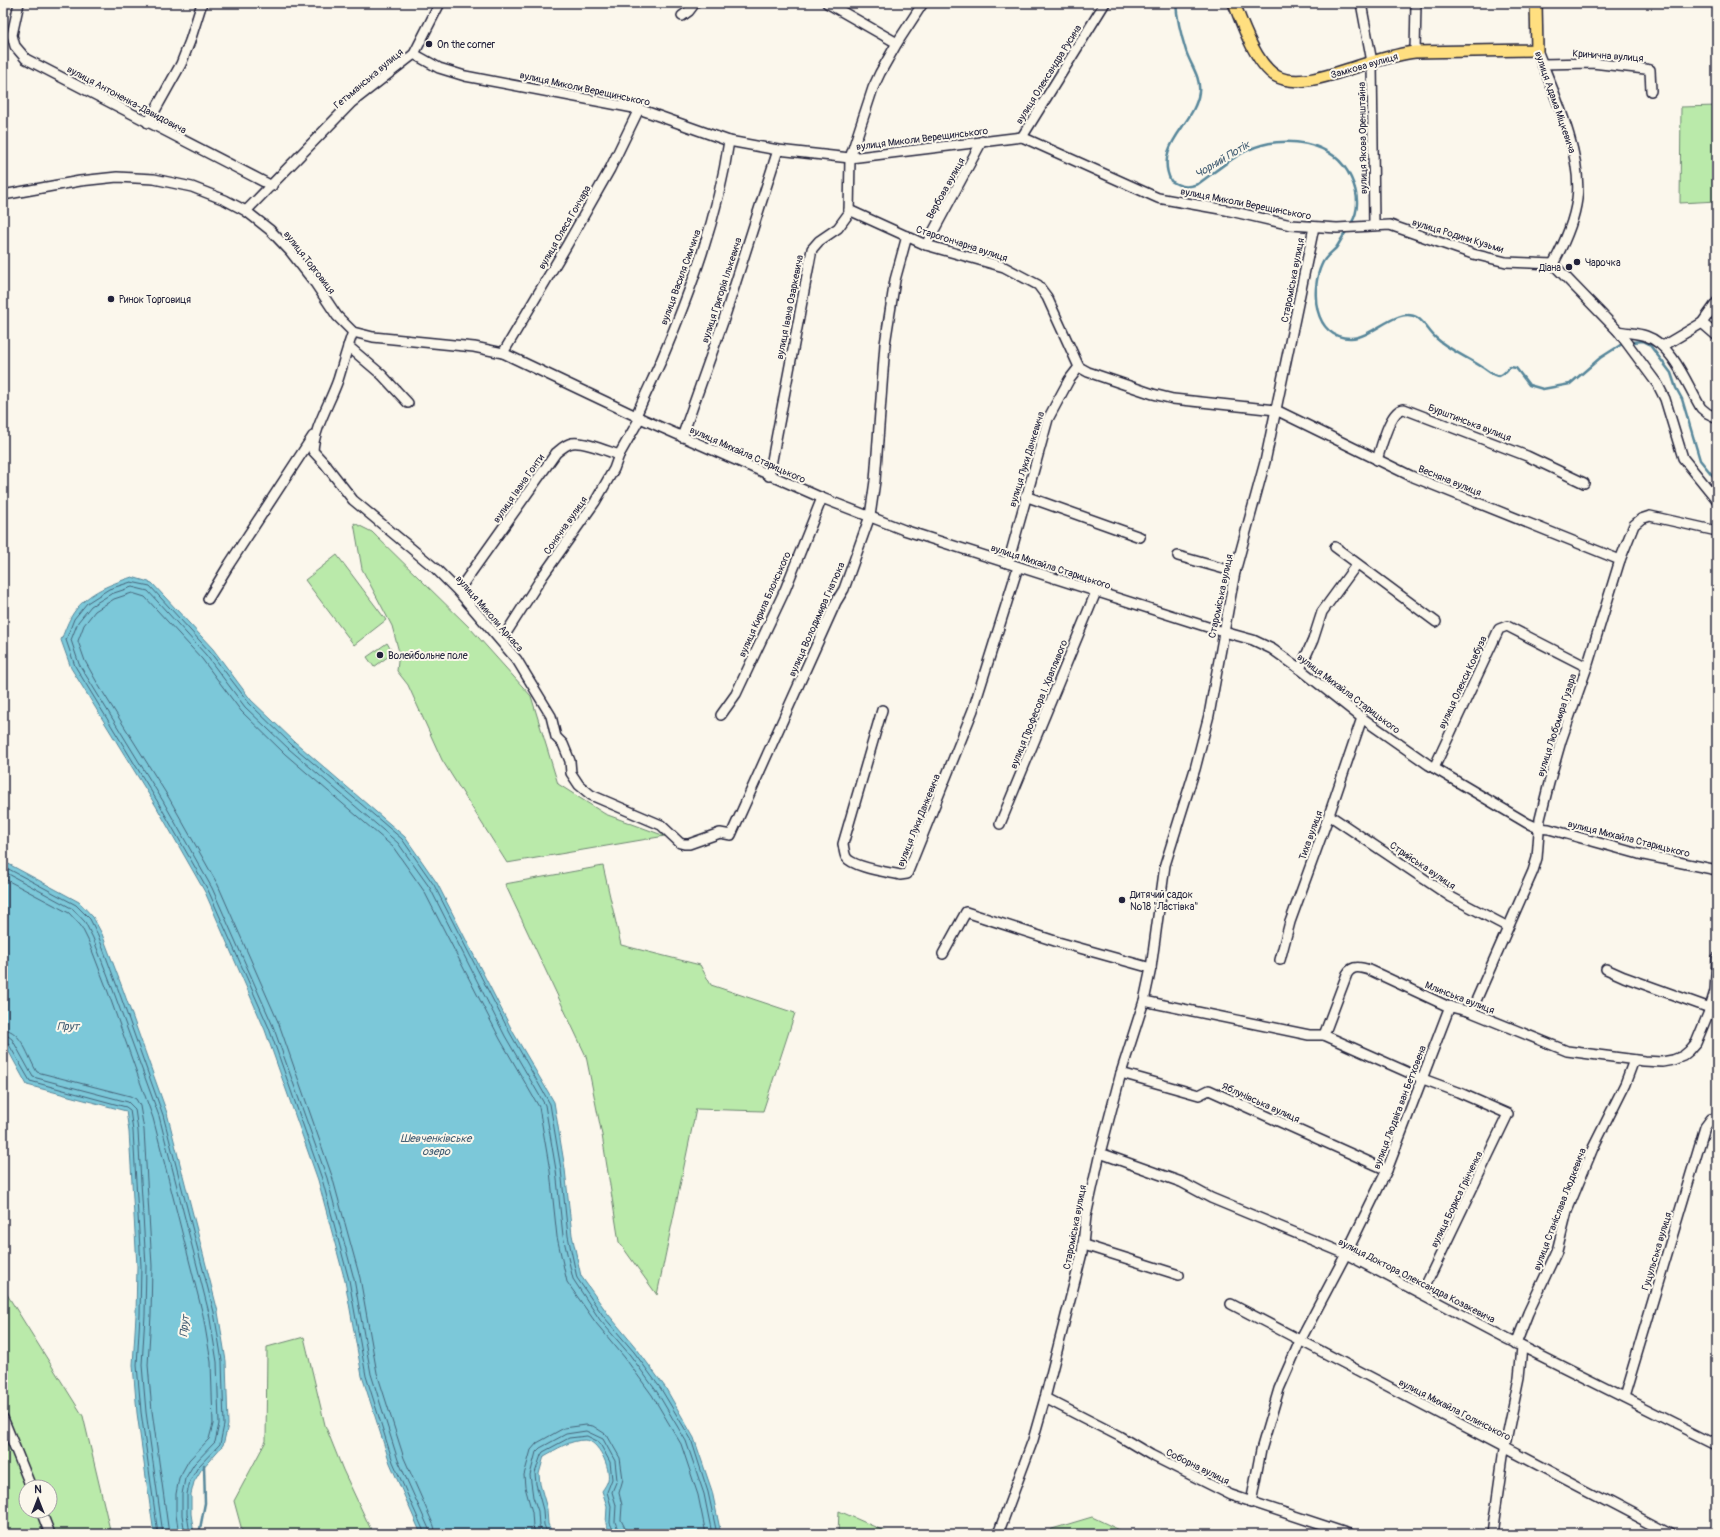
<svg xmlns="http://www.w3.org/2000/svg" width="1720" height="1537" viewBox="0 0 1720 1537" font-family="Pangolin,sans-serif">
<rect width="100%" height="100%" fill="#fbf7ec"/>
<filter id="ink" filterUnits="userSpaceOnUse"><feTurbulence type="fractalNoise" baseFrequency=".025" numOctaves="2"/><feDisplacementMap in="SourceGraphic" scale="8" xChannelSelector="R" yChannelSelector="G"/><feConvolveMatrix kernelMatrix="1 2 1 2 8 2 1 2 1" color-interpolation-filters="sRGB"/></filter>
<g filter="url(#ink)">
<g fill="#baeaaa" stroke="#6e8672" fill-rule="evenodd">
<path d="M 1717,106 L 1717,201 L 1680,203 L 1681,107 Z"/>
<path d="M 354,523 L 372,532 L 470,628 L 531,696 L 558,784 L 605,814 L 665,836 L 507,863 L 442,760 L 408,685 L 397,671 L 399,652 L 392,626 L 362,569 Z"/>
<path d="M 337,555 L 386,620 L 354,645 L 305,580 Z"/>
<path d="M 387,643 L 393,653 L 374,667 L 367,657 Z"/>
<path d="M 603,866 L 621,945 L 700,965 L 711,985 L 795,1013 L 763,1111 L 696,1109 L 657,1295 L 619,1242 L 602,1135 L 586,1056 L 505,884 Z"/>
<path d="M 3,1288 L 83,1416 L 111,1534 L 3,1534 ZM 26,1487 L 50,1487 L 50,1511 L 26,1511 Z"/>
<path d="M 304,1337 L 325,1425 L 343,1470 L 373,1534 L 243,1534 L 234,1501 L 266,1441 L 267,1347 Z"/>
<path d="M 839,1511 L 891,1534 L 838,1534 Z"/>
<path d="M 1092,1517 L 1128,1534 L 1044,1534 L 1052,1529 Z"/>
</g>
<g fill="#7bc8d9" stroke="#57869a">
<path d="M 132,577 L 152,583 L 213,649 L 251,700 L 295,742 L 405,837 L 437,883 L 513,1032 L 554,1102 L 565,1169 L 572,1235 L 581,1276 L 608,1314 L 637,1349 L 665,1387 L 694,1438 L 712,1491 L 721,1534 L 611,1534 L 606,1524 L 607,1506 L 602,1491 C 604,1488 607,1484 608,1480 C 611,1468 598,1440 585,1440 C 570,1440 557,1449 544,1456 L 539,1474 L 540,1484 L 547,1509 L 548,1524 L 553,1534 L 421,1534 L 390,1463 L 362,1376 L 345,1281 L 318,1180 L 265,1030 L 205,892 L 156,806 L 71,668 L 61,640 C 64,633 67,624 71,617 C 84,594 108,585 132,577 Z"/>
<path d="M 3,861 L 79,902 L 93,917 L 102,934 L 122,987 L 167,1113 L 218,1312 L 226,1361 L 228,1425 L 223,1445 L 201,1470 L 194,1482 L 191,1494 L 191,1514 L 194,1534 L 154,1534 L 137,1413 L 133,1365 L 136,1315 L 137,1266 L 129,1132 L 126,1111 L 27,1085 L 3,1041 Z"/>
</g>
<g fill="none" stroke-linecap="round" stroke-linejoin="round">
<g stroke="#46647a" stroke-width="1">
<path d="M 3,866 L 76,905 L 90,919 L 98,935 L 118,989 L 163,1115 L 214,1312 L 222,1361 L 224,1425 L 220,1444 L 198,1467 L 190,1481 L 187,1494 L 187,1514 L 190,1534"/>
<path d="M 3,871 L 73,909 L 85,922 L 93,938 L 113,990 L 159,1116 L 209,1313 L 217,1362 L 219,1424 L 215,1442 L 194,1464 L 185,1479 L 182,1494 L 182,1515 L 185,1534"/>
<path d="M 3,878 L 69,913 L 81,926 L 88,940 L 108,992 L 153,1118 L 203,1315 L 211,1362 L 213,1424 L 209,1439 L 189,1460 L 179,1478 L 176,1494 L 176,1515 L 179,1534"/>
<path d="M 3,1029 C 22,1030 28,1058 37,1072 L 130,1096 L 136,1099 L 140,1106 L 144,1130 L 152,1266 L 151,1315 L 148,1365 L 152,1411 L 169,1534"/>
<path d="M 3,1035 L 8,1036 L 12,1039 L 33,1077 L 128,1102 L 135,1109 L 138,1131 L 146,1266 L 145,1315 L 142,1365 L 146,1412 L 163,1534"/>
<path d="M 3,1040 L 8,1043 L 30,1081 L 126,1107 L 130,1110 L 133,1131 L 141,1266 L 140,1315 L 137,1365 L 141,1412 L 158,1534"/>
<path d="M 425,1534 L 393,1462 L 366,1376 L 349,1280 L 322,1179 L 269,1028 L 208,890 L 159,804 L 75,666 L 66,640 L 74,619 L 87,603 L 109,589 L 131,582 L 150,586 L 210,652 L 249,703 L 292,745 L 402,839 L 434,885 L 510,1033 L 550,1104 L 561,1169 L 568,1236 L 577,1278 L 604,1317 L 634,1352 L 661,1389 L 691,1439 L 708,1492 L 717,1534"/>
<path d="M 430,1534 L 429,1529 L 398,1460 L 371,1374 L 354,1279 L 327,1178 L 273,1026 L 212,888 L 163,801 L 79,664 L 71,640 L 78,622 L 91,606 L 111,594 L 132,587 L 148,591 L 206,655 L 245,707 L 289,749 L 398,843 L 430,888 L 505,1036 L 545,1105 L 556,1170 L 563,1236 L 573,1279 L 600,1320 L 630,1355 L 657,1392 L 686,1441 L 704,1494 L 712,1534"/>
<path d="M 436,1534 L 434,1526 L 404,1458 L 377,1373 L 360,1278 L 332,1176 L 279,1024 L 218,885 L 169,798 L 99,686 L 85,661 L 78,641 L 84,625 L 95,611 L 114,599 L 132,593 L 145,597 L 202,659 L 241,711 L 285,754 L 393,847 L 424,891 L 500,1039 L 539,1107 L 550,1171 L 557,1237 L 567,1282 L 596,1323 L 625,1358 L 652,1395 L 681,1444 L 698,1495 L 706,1534"/>
<path d="M 536,1534 L 533,1527 L 532,1512 L 525,1487 L 524,1475 L 531,1450 L 537,1443 L 564,1428 L 586,1425 L 593,1426 L 607,1435 L 620,1458 L 623,1479 L 619,1493 L 622,1505 L 621,1520 L 625,1528 L 626,1534"/>
<path d="M 543,1534 L 539,1526 L 538,1511 L 533,1497 L 530,1475 L 536,1452 L 540,1448 L 566,1434 L 586,1431 L 603,1439 L 615,1461 L 617,1480 L 612,1492 L 616,1505 L 615,1522 L 620,1534"/>
<path d="M 548,1534 L 544,1525 L 543,1510 L 536,1484 L 535,1473 L 541,1455 L 543,1452 L 569,1438 L 587,1436 L 599,1442 L 610,1462 L 612,1479 L 607,1492 L 611,1506 L 610,1523 L 615,1534"/>
</g>
<g stroke="#57869a" stroke-width="2.5">
<path d="M 1176,3 C 1177,19 1181,35 1186,51 C 1190,64 1201,77 1199,92 C 1195,125 1153,144 1171,181 C 1181,187 1187,188 1198,184 C 1214,173 1230,158 1248,150 C 1283,134 1334,140 1351,178 C 1358,193 1360,209 1351,224"/>
<path d="M 1347,230 C 1343,236 1340,242 1336,248 C 1331,253 1325,257 1322,264 C 1310,289 1313,339 1351,338 C 1373,338 1398,305 1418,318 C 1425,323 1429,332 1436,338 C 1449,350 1467,357 1482,367 C 1487,370 1493,376 1498,376 C 1503,376 1507,370 1510,367 L 1516,368 L 1529,385 L 1543,389 L 1570,384 L 1600,358 L 1622,344"/>
<path d="M 1633,342 L 1643,341 L 1649,344 L 1671,373 L 1676,388 L 1682,399 L 1700,460 L 1717,481"/>
<path d="M 199,1534 L 205,1503 L 204,1465"/>
</g>
<g stroke="#22223b" stroke-width="12">
<g id="minor">
<path d="M 19,3 L 12,35 L 15,46 L 26,59 L 272,186"/>
<path d="M 827,3 L 897,43"/>
<path d="M 1361,3 L 1372,62 L 1374,225"/>
<path d="M 682,16 L 689,11 L 695,3"/>
<path d="M 1537,50 C 1553,91 1583,155 1577,199 C 1574,222 1564,244 1553,264"/>
<path d="M 1415,52 L 1416,3"/>
<path d="M 414,54 L 439,68 L 465,76 L 639,109 L 729,141 L 778,150 L 850,158 L 1022,137 L 1158,198 L 1226,210 L 1291,225 L 1337,228 L 1390,225 L 1473,254 L 1506,262 L 1553,264"/>
<path d="M 1542,64 L 1592,63 L 1645,69 L 1650,70 L 1651,91"/>
<path d="M 148,123 L 181,64 L 190,41 L 202,3"/>
<path d="M 1022,137 L 1105,3"/>
<path d="M 3,195 L 80,181 L 117,177 L 154,179 L 192,187 L 225,200 L 246,211 L 270,230 L 290,251 L 315,283 L 337,316 L 353,332 L 373,337 L 474,347 L 503,353 L 640,418 L 822,498 L 904,530 L 1217,630 L 1253,640 L 1272,649 L 1300,669 L 1362,718 L 1429,765 L 1527,823 L 1538,828 L 1549,829 L 1639,854 L 1717,870"/>
<path d="M 849,210 L 926,245 L 1004,267 L 1038,285 L 1047,297 L 1079,367 L 1088,372 L 1153,394 L 1173,399 L 1276,410 L 1411,476 L 1620,560"/>
<path d="M 246,211 L 351,103 L 414,54 L 440,3"/>
<path d="M 926,245 L 982,141"/>
<path d="M 1553,264 L 1618,331 L 1658,385 L 1665,399 L 1683,458 L 1717,500"/>
<path d="M 1702,323 L 1717,302"/>
<path d="M 1618,331 C 1627,333 1637,333 1646,336 C 1673,345 1687,385 1701,408 L 1707,413 L 1717,418"/>
<path d="M 353,332 C 347,348 343,364 338,380 C 330,403 314,428 313,451 L 325,464 L 353,500 L 436,569 L 458,591 L 517,660 L 551,716 L 556,737 L 563,744 L 570,761 L 571,773 L 579,785 L 591,795 L 661,825 L 680,843 L 684,844 L 689,844 L 720,833 L 731,835 L 836,602 L 844,589 L 870,516 L 875,481 L 885,344 L 895,280 L 907,236"/>
<path d="M 348,346 L 382,375 L 408,403"/>
<path d="M 1663,346 L 1702,323 L 1717,336"/>
<path d="M 503,353 L 567,245 L 610,169 L 639,109"/>
<path d="M 636,416 C 644,397 653,379 661,361 C 691,290 718,217 729,141"/>
<path d="M 682,437 L 724,319 L 778,150"/>
<path d="M 1377,460 C 1381,448 1390,409 1404,409 L 1527,456 L 1584,483"/>
<path d="M 769,476 L 812,249 L 819,241 L 838,228 L 849,213 L 850,158 L 873,88 L 880,73 L 897,43 L 923,3"/>
<path d="M 1025,496 L 1140,537"/>
<path d="M 1335,547 L 1436,622"/>
<path d="M 1178,556 L 1235,572"/>
<path d="M 1008,563 L 1048,419 L 1069,380 L 1079,367"/>
<path d="M 458,591 L 556,453 C 561,449 566,444 572,443 C 584,441 607,451 619,455"/>
<path d="M 208,599 L 230,563 L 313,436"/>
<path d="M 501,641 L 542,577 L 595,502 L 614,469 L 619,455 L 640,418"/>
<path d="M 1300,669 L 1313,640 L 1322,612 L 1357,564"/>
<path d="M 882,710 L 843,844 C 844,848 844,853 846,857 C 852,867 887,872 900,875 L 907,874 L 973,710 L 1018,567"/>
<path d="M 721,715 L 736,694 L 785,590 L 822,498"/>
<path d="M 1434,768 L 1499,629 L 1507,626 L 1587,667"/>
<path d="M 1329,815 L 1451,897 L 1508,927"/>
<path d="M 1000,824 L 1096,592"/>
<path d="M 943,954 L 966,912 L 1058,942 L 1151,968"/>
<path d="M 1280,960 L 1290,922 L 1329,815 L 1362,718"/>
<path d="M 1606,969 L 1624,977 L 1710,1008"/>
<path d="M 1144,1001 L 1309,1035 L 1324,1035 L 1347,974 C 1353,964 1363,968 1372,971 L 1447,1006 L 1471,1012 L 1567,1051 L 1644,1061 L 1662,1062 L 1673,1060 L 1683,1056 L 1689,1051 L 1696,1043 L 1708,1014 L 1715,991 L 1717,958"/>
<path d="M 1471,1012 L 1533,871 L 1537,858 L 1540,819 L 1549,783 L 1561,741 L 1587,667 L 1620,560 L 1634,525 L 1641,519 L 1650,516 L 1717,531"/>
<path d="M 1324,1035 L 1423,1079 L 1458,1092 L 1508,1114 L 1422,1293"/>
<path d="M 1121,1073 L 1199,1095 L 1209,1090 L 1387,1170"/>
<path d="M 1100,1153 L 1181,1182 L 1211,1198 L 1346,1254 L 1507,1339 L 1717,1444"/>
<path d="M 1084,1245 L 1179,1275"/>
<path d="M 1231,1304 L 1670,1534"/>
<path d="M 1516,1344 L 1528,1313 L 1557,1251 L 1567,1211 L 1593,1148 L 1625,1084 L 1634,1060"/>
<path d="M 1624,1397 L 1705,1127 L 1711,1119 L 1717,1118"/>
<path d="M 1045,1398 L 1119,1436 L 1151,1455 L 1231,1495 L 1349,1534"/>
<path d="M 3,1418 L 31,1487"/>
<path d="M 1251,1503 L 1261,1450 L 1279,1389 L 1300,1341 L 1346,1254 L 1387,1170 L 1450,1006"/>
<path d="M 41,1511 L 50,1534"/>
<path d="M 998,1534 L 1033,1440 L 1045,1398 L 1082,1253 L 1086,1216 L 1100,1153 L 1121,1073 L 1144,1001 L 1151,968 L 1165,865 L 1195,769 L 1209,715 L 1235,572 L 1265,462 L 1314,227"/>
<path d="M 1492,1534 L 1503,1456 L 1519,1378 L 1522,1347"/>
</g>
</g>
<g stroke="#22223b" stroke-width="14">
<path id="major" d="M 1234,3 C 1242,24 1256,64 1276,76 C 1299,89 1338,72 1362,65 C 1379,60 1397,54 1415,52 L 1537,50 L 1536,3"/>
</g>
<use href="#minor" stroke="#fbf7ec" stroke-width="9"/>
<use href="#major" stroke="#ffdf80" stroke-width="11"/>
</g>
</g>
<g fill="#22223b" stroke="#fbf7ec" stroke-width="1.5">
<circle cx="429" cy="44" r="4"/>
<circle cx="1577" cy="262" r="4"/>
<circle cx="1569" cy="267" r="4"/>
<circle cx="111" cy="299" r="4"/>
<circle cx="380" cy="655" r="4"/>
<circle cx="1122" cy="900" r="4"/>
</g>
<g text-anchor="middle" stroke-width="4" stroke-linejoin="round" paint-order="stroke">
<g font-size="10" fill="#22223b" stroke="#fbf7ec" text-anchor="start">
<text x="437" y="48">On the corner</text>
<text x="1585" y="266">Чарочка</text>
<text x="1561" y="271" text-anchor="end">Діана</text>
<text x="119" y="303">Ринок Торговиця</text>
<text x="388" y="659">Волейбольне поле</text>
<text x="1130" y="898">Дитячий садок<tspan x="1130" dy="12">№18 "Ластівка"</tspan></text>
</g>
<g font-size="10" fill="#22223b" stroke="#fbf7ec">
<text transform="translate(1608 55) rotate(4)" y="4">Кринична вулиця</text>
<text transform="translate(1364 65) rotate(-16)" y="4">Замкова вулиця</text>
<text transform="translate(1048 74) rotate(-58)" y="4">вулиця Олександра Русина</text>
<text transform="translate(368 78) rotate(-40)" y="4">Гетьманська вулиця</text>
<text transform="translate(585 88) rotate(12)" y="4">вулиця Миколи Верещинського</text>
<text transform="translate(127 99) rotate(28)" y="4">вулиця Антоненка-Давидовича</text>
<text transform="translate(1556 102) rotate(71)" y="4">вулиця Адама Міцкевича</text>
<text transform="translate(922 138) rotate(-7)" y="4">вулиця Миколи Верещинського</text>
<text transform="translate(1362 138) rotate(-91)" y="4">вулиця Якова Оренштайна</text>
<text transform="translate(945 188) rotate(-61)" y="4">Вербова вулиця</text>
<text transform="translate(1246 203) rotate(11)" y="4">вулиця Миколи Верещинського</text>
<text transform="translate(564 227) rotate(-60)" y="4">вулиця Олеся Гончара</text>
<text transform="translate(1458 235) rotate(17)" y="4">вулиця Родини Кузьми</text>
<text transform="translate(962 243) rotate(18)" y="4">Старогончарна вулиця</text>
<text transform="translate(310 262) rotate(52)" y="4">вулиця Торговиця</text>
<text transform="translate(680 277) rotate(-70)" y="4">вулиця Василя Симчича</text>
<text transform="translate(1292 280) rotate(-79)" y="4">Староміська вулиця</text>
<text transform="translate(721 290) rotate(-72)" y="4">вулиця Григорія Ількевича</text>
<text transform="translate(789 307) rotate(-79)" y="4">вулиця Івана Озаркевича</text>
<text transform="translate(1470 422) rotate(21)" y="4">Бурштинська вулиця</text>
<text transform="translate(748 454) rotate(24)" y="4">вулиця Михайла Старицького</text>
<text transform="translate(1026 459) rotate(-73)" y="4">вулиця Луки Данкевича</text>
<text transform="translate(1450 480) rotate(22)" y="4">Весняна вулиця</text>
<text transform="translate(518 488) rotate(-55)" y="4">вулиця Івана Гонти</text>
<text transform="translate(565 525) rotate(-55)" y="4">Сонячна вулиця</text>
<text transform="translate(1051 566) rotate(18)" y="4">вулиця Михайла Старицького</text>
<text transform="translate(1220 596) rotate(-78)" y="4">Староміська вулиця</text>
<text transform="translate(764 604) rotate(-66)" y="4">вулиця Кирила Блонського</text>
<text transform="translate(490 613) rotate(49)" y="4">вулиця Миколи Аркаса</text>
<text transform="translate(816 619) rotate(-66)" y="4">вулиця Володимира Гнатюка</text>
<text transform="translate(1462 682) rotate(-65)" y="4">вулиця Олекси Ковбуза</text>
<text transform="translate(1349 693) rotate(37)" y="4">вулиця Михайла Старицького</text>
<text transform="translate(1038 704) rotate(-68)" y="4">вулиця Професора І. Храпливого</text>
<text transform="translate(1556 725) rotate(-72)" y="4">вулиця Любомира Гузара</text>
<text transform="translate(918 820) rotate(-68)" y="4">вулиця Луки Данкевича</text>
<text transform="translate(1310 835) rotate(-70)" y="4">Тиха вулиця</text>
<text transform="translate(1629 838) rotate(14)" y="4">вулиця Михайла Старицького</text>
<text transform="translate(1423 865) rotate(34)" y="4">Стрийська вулиця</text>
<text transform="translate(1460 997) rotate(21)" y="4">Млинська вулиця</text>
<text transform="translate(1261 1102) rotate(24)" y="4">Яблунівська вулиця</text>
<text transform="translate(1399 1107) rotate(-69)" y="4">вулиця Людвіга ван Бетховена</text>
<text transform="translate(1456 1199) rotate(-64)" y="4">вулиця Бориса Грінченка</text>
<text transform="translate(1559 1209) rotate(-69)" y="4">вулиця Станіслава Людкевича</text>
<text transform="translate(1074 1227) rotate(-79)" y="4">Староміська вулиця</text>
<text transform="translate(1656 1251) rotate(-73)" y="4">Гуцульська вулиця</text>
<text transform="translate(1417 1280) rotate(27)" y="4">вулиця Доктора Олександра Козакевича</text>
<text transform="translate(1455 1409) rotate(27)" y="4">вулиця Михайла Голинського</text>
<text transform="translate(1198 1466) rotate(26)" y="4">Соборна вулиця</text>
</g>
<g font-size="11" font-style="italic" fill="#415c72" stroke="#fbf7ec">
<text transform="translate(1222 159) rotate(-31)" y="4">Чорний Потік</text>
<text x="68" y="1030">Прут</text>
<text x="436" y="1142">Шевченківське<tspan x="436" dy="13">озеро</tspan></text>
<text transform="translate(184 1326) rotate(-85)" y="4">Прут</text>
</g>
</g>
<rect width="1720" height="1537" fill="none" stroke="#fbf7ec" stroke-width="16"/>
<rect x="8" y="8" width="1704" height="1521" fill="none" stroke="#22223b" stroke-width="1.5" filter="url(#ink)"/>
<g transform="translate(38 1499)"><circle r="19" fill="#fbf7ec" stroke="#a4a2a5"/>
<path d="M0-3L7 15L0 10L-7 15Z" fill="#22223b"/>
<text y="-6" font-size="11" font-weight="bold" text-anchor="middle" fill="#22223b">N</text>
</g>
</svg>
